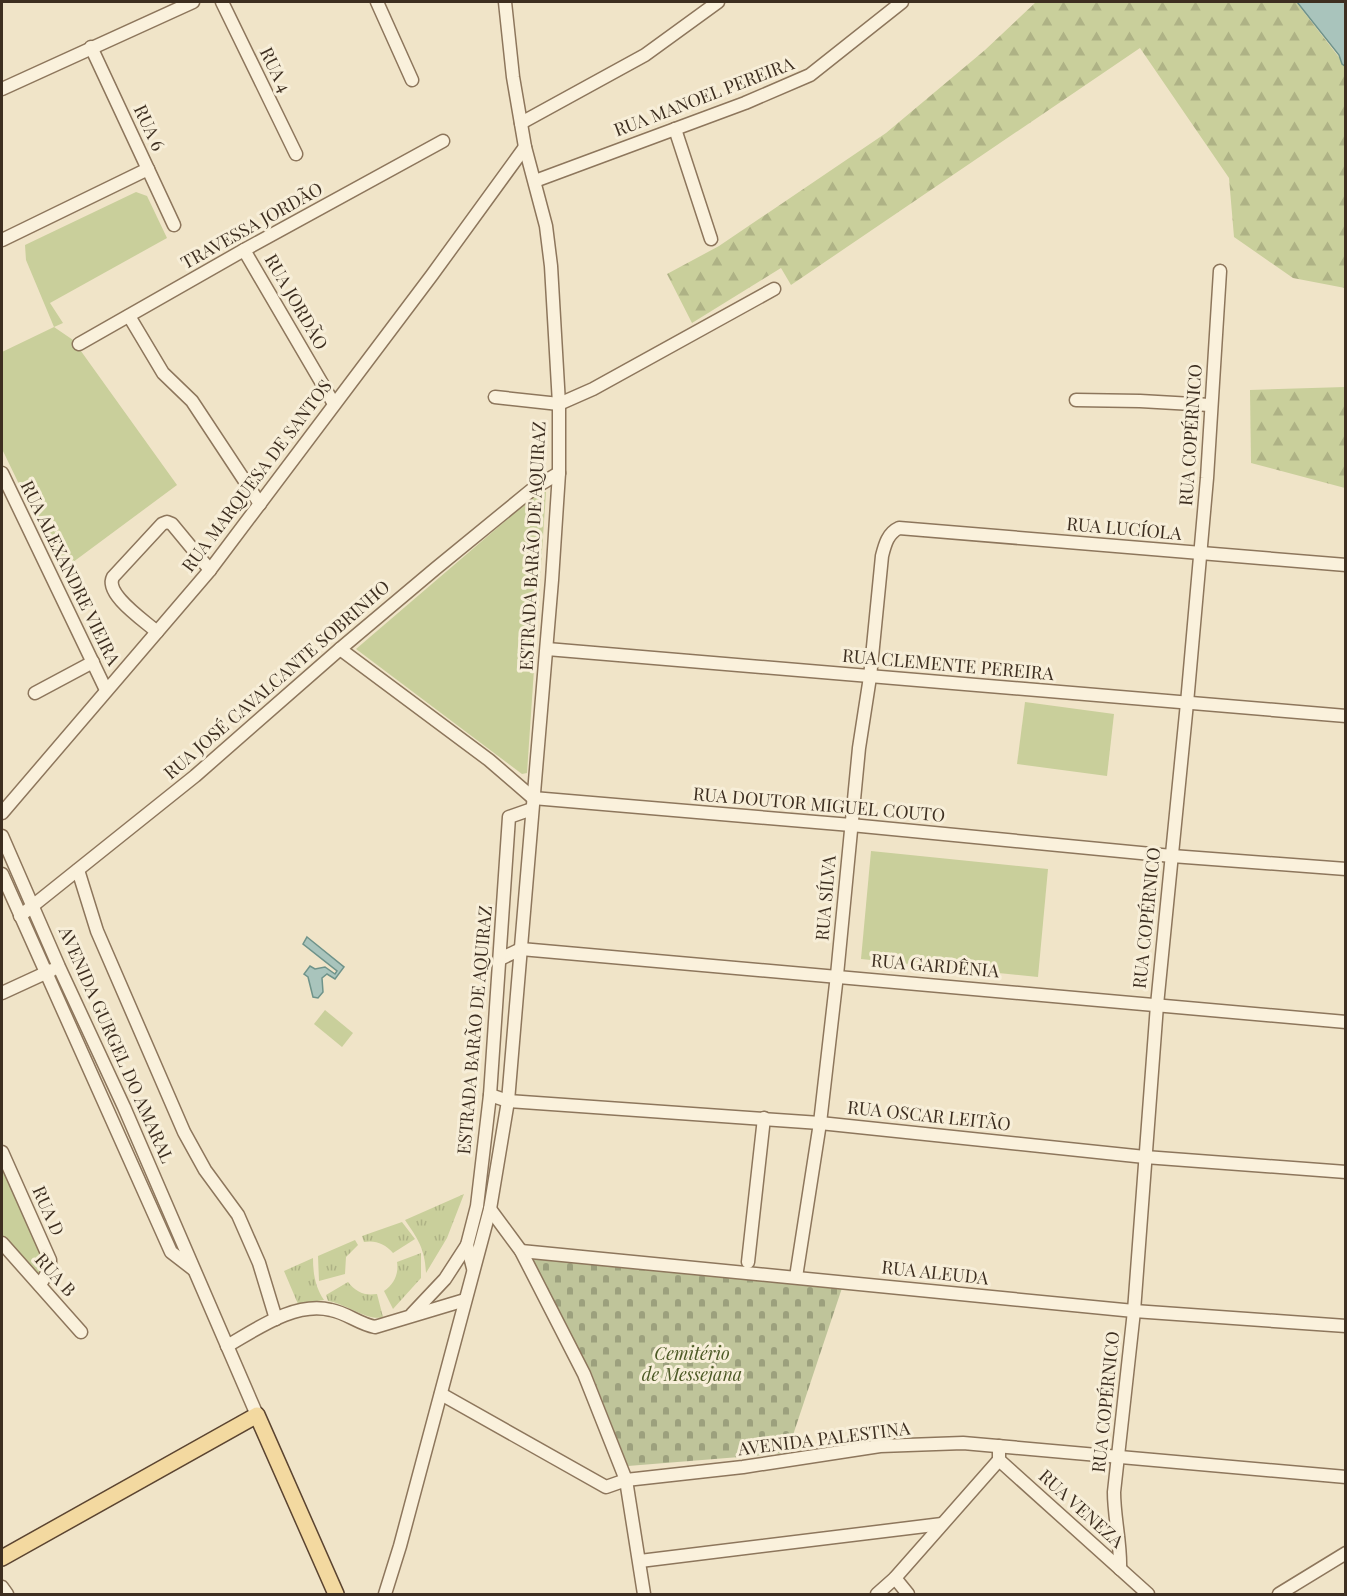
<svg xmlns="http://www.w3.org/2000/svg" width="1347" height="1596" viewBox="0 0 1347 1596" font-family="'Playfair Display',serif">
<defs>
<pattern id="grass-tufts" width="24" height="20" patternUnits="userSpaceOnUse" patternTransform="scale(1.5)"><rect width="24" height="20" fill="#c9cf9b"/><path d="M3 7l-1-3M5 7V3M7 7l1-3M15 17l-1-3M17 17v-4M19 17l1-3" fill="none" stroke="#aeb285"/></pattern>
<pattern id="forest-firs" width="22" height="20" patternUnits="userSpaceOnUse" patternTransform="scale(1.5)"><rect width="22" height="20" fill="#c9cf9b"/><path d="M5 1l3.5 6h-7zM16 11l3.5 6h-7z" fill="#aeb285"/></pattern>
<pattern id="cemetery-stones" width="16" height="16" patternUnits="userSpaceOnUse" patternTransform="scale(1.5)"><rect width="16" height="16" fill="#bfc49a"/><path d="M2 7V4a2 2 0 0 1 4 0v3zM10 15v-3a2 2 0 0 1 4 0v3z" fill="#9ca07d"/></pattern>
</defs>
<rect width="100%" height="100%" fill="#f0e4c8"/>
<g fill="url(#grass-tufts)">
<path d="M 464,1194 L 447,1238 L 426,1273 C 425,1249 418,1239 405,1220 Z"/>
<path d="M 402,1222 L 415,1239 L 393,1253 C 385,1244 376,1240 364,1242 L 362,1236 Z"/>
<path d="M 355,1240 L 358,1245 L 346,1257 L 345,1274 L 319,1281 L 318,1256 Z"/>
<path d="M 421,1253 L 421,1278 L 393,1309 L 384,1291 C 394,1284 399,1274 397,1262 Z"/>
<path d="M 313,1258 C 313,1273 315,1287 324,1300 L 298,1304 L 284,1271 Z"/>
<path d="M 348,1282 C 356,1292 364,1296 377,1294 L 383,1317 C 369,1322 344,1303 328,1301 L 326,1295 Z"/>
</g>
<g fill="url(#forest-firs)">
<path d="M 1036,2 L 1296,2 L 1345,65 L 1345,288 L 1293,278 L 1234,237 L 1229,178 L 1140,48 L 791,285 L 781,268 L 692,323 L 667,274 L 719,246 L 886,133 L 985,50 Z"/>
<path d="M 1345,387 L 1345,488 L 1251,463 L 1250,390 Z"/>
</g>
<path fill="url(#cemetery-stones)" d="M 524,1248 L 843,1285 L 787,1453 L 628,1466 L 591,1372 Z"/>
<g fill="#c9cf9b">
<path d="M 136,192 L 147,196 L 167,238 L 50,303 L 63,323 L 54,327 L 73,340 L 177,485 L 61,571 L 2,449 L 2,352 L 54,327 L 26,260 L 25,245 Z"/>
<path d="M 539,492 L 546,492 L 527,773 L 522,774 L 356,649 Z"/>
<path d="M 1025,702 L 1114,714 L 1107,776 L 1017,764 Z"/>
<path d="M 871,851 L 1048,869 L 1038,977 L 861,959 Z"/>
<path d="M 325,1010 L 353,1033 L 342,1047 L 314,1024 Z"/>
<path d="M 2,1156 L 49,1260 L 40,1283 L 2,1241 Z"/>
</g>
<g fill="#a9c4bc" stroke="#6f938a" stroke-width="1.5">
<path d="M 1297,2 L 1345,2 L 1345,66 L 1342,64 L 1339,55 Z"/>
<path d="M 307,937 L 344,967 L 335,979 L 327,974 L 322,978 L 323,992 L 318,998 L 313,997 L 308,977 L 304,974 L 310,966 L 315,969 L 325,967 L 335,974 L 337,971 L 303,944 Z"/>
</g>
<g fill="none" stroke-linecap="round" stroke-linejoin="round">
<g stroke="#8d765c" stroke-width="15">
<g id="minor">
<path d="M 222,2 L 296,154"/>
<path d="M 377,2 L 412,80"/>
<path d="M 91,47 L 174,225"/>
<path d="M 2,89 L 193,2"/>
<path d="M 521,123 L 645,55 L 718,2"/>
<path d="M 675,129 L 711,239"/>
<path d="M 535,181 L 745,103 L 810,75 L 902,2"/>
<path d="M 2,240 L 148,169"/>
<path d="M 244,250 L 334,404"/>
<path d="M 129,316 L 163,373 L 192,401 L 260,504"/>
<path d="M 79,344 L 244,250 L 443,141"/>
<path d="M 495,397 L 559,404 L 593,389 L 774,289"/>
<path d="M 1076,400 L 1140,401 L 1210,405"/>
<path d="M 2,473 L 106,690"/>
<path d="M 157,632 C 145,621 104,594 113,577 L 162,524 L 167,522 L 172,524 L 210,570"/>
<path d="M 340,649 L 489,760 L 533,798 L 851,825 L 1172,856 L 1346,869"/>
<path d="M 547,649 L 1346,716"/>
<path d="M 35,693 L 93,662"/>
<path d="M 2,813 L 210,570 L 432,275 L 525,147"/>
<path d="M 2,836 L 59,967 L 124,1107 L 257,1415"/>
<path d="M 78,870 L 97,931 L 184,1132 L 205,1170 L 238,1215 L 259,1263 L 276,1319"/>
<path d="M 2,874 L 171,1252 L 193,1269"/>
<path d="M 20,916 L 195,776 L 340,649 L 435,569 L 534,488 L 559,473"/>
<path d="M 500,959 L 521,949 L 1346,1022"/>
<path d="M 2,993 L 52,970"/>
<path d="M 490,1095 L 508,1101 L 820,1123 L 1145,1157 L 1346,1172"/>
<path d="M 2,1152 L 50,1260 L 50,1268 L 40,1285"/>
<path d="M 490,1209 L 521,1251 L 584,1374 L 626,1480 L 644,1594"/>
<path d="M 2,1243 L 81,1332"/>
<path d="M 521,1251 L 1134,1311 L 1346,1326"/>
<path d="M 748,1262 L 764,1118"/>
<path d="M 473,1268 L 467,1245 L 477,1206 L 490,1095 L 509,817 L 532,809"/>
<path d="M 796,1277 L 820,1123 L 837,975 L 859,748 L 870,677 L 882,556 C 885,544 888,533 899,528 L 1346,565"/>
<path d="M 412,1314 L 445,1279 L 467,1245"/>
<path d="M 227,1346 C 257,1329 295,1301 331,1310 C 347,1313 359,1324 375,1327 L 465,1300"/>
<path d="M 441,1394 L 606,1487 L 626,1480 L 743,1467 L 880,1446 L 963,1443 L 1346,1477"/>
<path d="M 999,1446 L 999,1460 L 1148,1594"/>
<path d="M 640,1561 L 942,1524"/>
<path d="M 1120,1569 C 1121,1543 1114,1518 1114,1492 L 1134,1311 L 1157,1005 L 1187,703 L 1207,478 L 1220,271"/>
<path d="M 895,1578 L 908,1594"/>
<path d="M 2,1587 L 7,1594"/>
<path d="M 385,1594 L 400,1546 L 490,1209 L 508,1101 L 552,580 L 559,473 L 559,404 L 551,266 L 546,226 L 525,147 L 513,77 L 505,2"/>
<path d="M 877,1594 L 895,1578 L 999,1460"/>
<path d="M 1279,1594 L 1346,1553"/>
</g>
</g>
<g stroke="#5b4430" stroke-width="18">
<path id="major" d="M 2,1558 L 257,1415 L 336,1594"/>
</g>
<use href="#minor" stroke="#faf1dc" stroke-width="12"/>
<use href="#major" stroke="#f3d9a0" stroke-width="15"/>
</g>
<g text-anchor="middle" stroke-width="6" stroke-linejoin="round" paint-order="stroke">
<g font-size="18" fill="#3d2e20" stroke="#f7eed8">
<text transform="translate(275 70) rotate(64)" y="6">RUA 4</text>
<text transform="translate(704 97) rotate(-21)" y="6">RUA MANOEL PEREIRA</text>
<text transform="translate(149 128) rotate(65)" y="6">RUA 6</text>
<text transform="translate(252 226) rotate(-29)" y="6">TRAVESSA JORDÃO</text>
<text transform="translate(296 302) rotate(60)" y="6">RUA JORDÃO</text>
<text transform="translate(1191 435) rotate(-86)" y="6">RUA COPÉRNICO</text>
<text transform="translate(257 476) rotate(-53)" y="6">RUA MARQUESA DE SANTOS</text>
<text transform="translate(1124 529) rotate(5)" y="6">RUA LUCÍOLA</text>
<text transform="translate(533 546) rotate(-87)" y="6">ESTRADA BARÃO DE AQUIRAZ</text>
<text transform="translate(70 573) rotate(64)" y="6">RUA ALEXANDRE VIEIRA</text>
<text transform="translate(948 665) rotate(5)" y="6">RUA CLEMENTE PEREIRA</text>
<text transform="translate(277 680) rotate(-41)" y="6">RUA JOSÉ CAVALCANTE SOBRINHO</text>
<text transform="translate(819 805) rotate(5)" y="6">RUA DOUTOR MIGUEL COUTO</text>
<text transform="translate(826 898) rotate(-85)" y="6">RUA SÍLVA</text>
<text transform="translate(1147 918) rotate(-84)" y="6">RUA COPÉRNICO</text>
<text transform="translate(935 966) rotate(5)" y="6">RUA GARDÊNIA</text>
<text transform="translate(475 1030) rotate(-85)" y="6">ESTRADA BARÃO DE AQUIRAZ</text>
<text transform="translate(116 1045) rotate(66)" y="6">AVENIDA GURGEL DO AMARAL</text>
<text transform="translate(929 1116) rotate(6)" y="6">RUA OSCAR LEITÃO</text>
<text transform="translate(48 1211) rotate(66)" y="6">RUA D</text>
<text transform="translate(935 1273) rotate(6)" y="6">RUA ALEUDA</text>
<text transform="translate(55 1275) rotate(48)" y="6">RUA B</text>
<text transform="translate(1106 1402) rotate(-84)" y="6">RUA COPÉRNICO</text>
<text transform="translate(824 1439) rotate(-7)" y="6">AVENIDA PALESTINA</text>
<text transform="translate(1081 1509) rotate(42)" y="6">RUA VENEZA</text>
</g>
<g font-size="18" font-style="italic" fill="#4d5a26" stroke="#f7eed8">
<text x="692" y="1360">Cemitério<tspan x="692" dy="21">de Messejana</tspan></text>
</g>
</g>
<rect width="1347" height="1596" fill="none" stroke="#3d2e20" stroke-width="6"/>
</svg>
